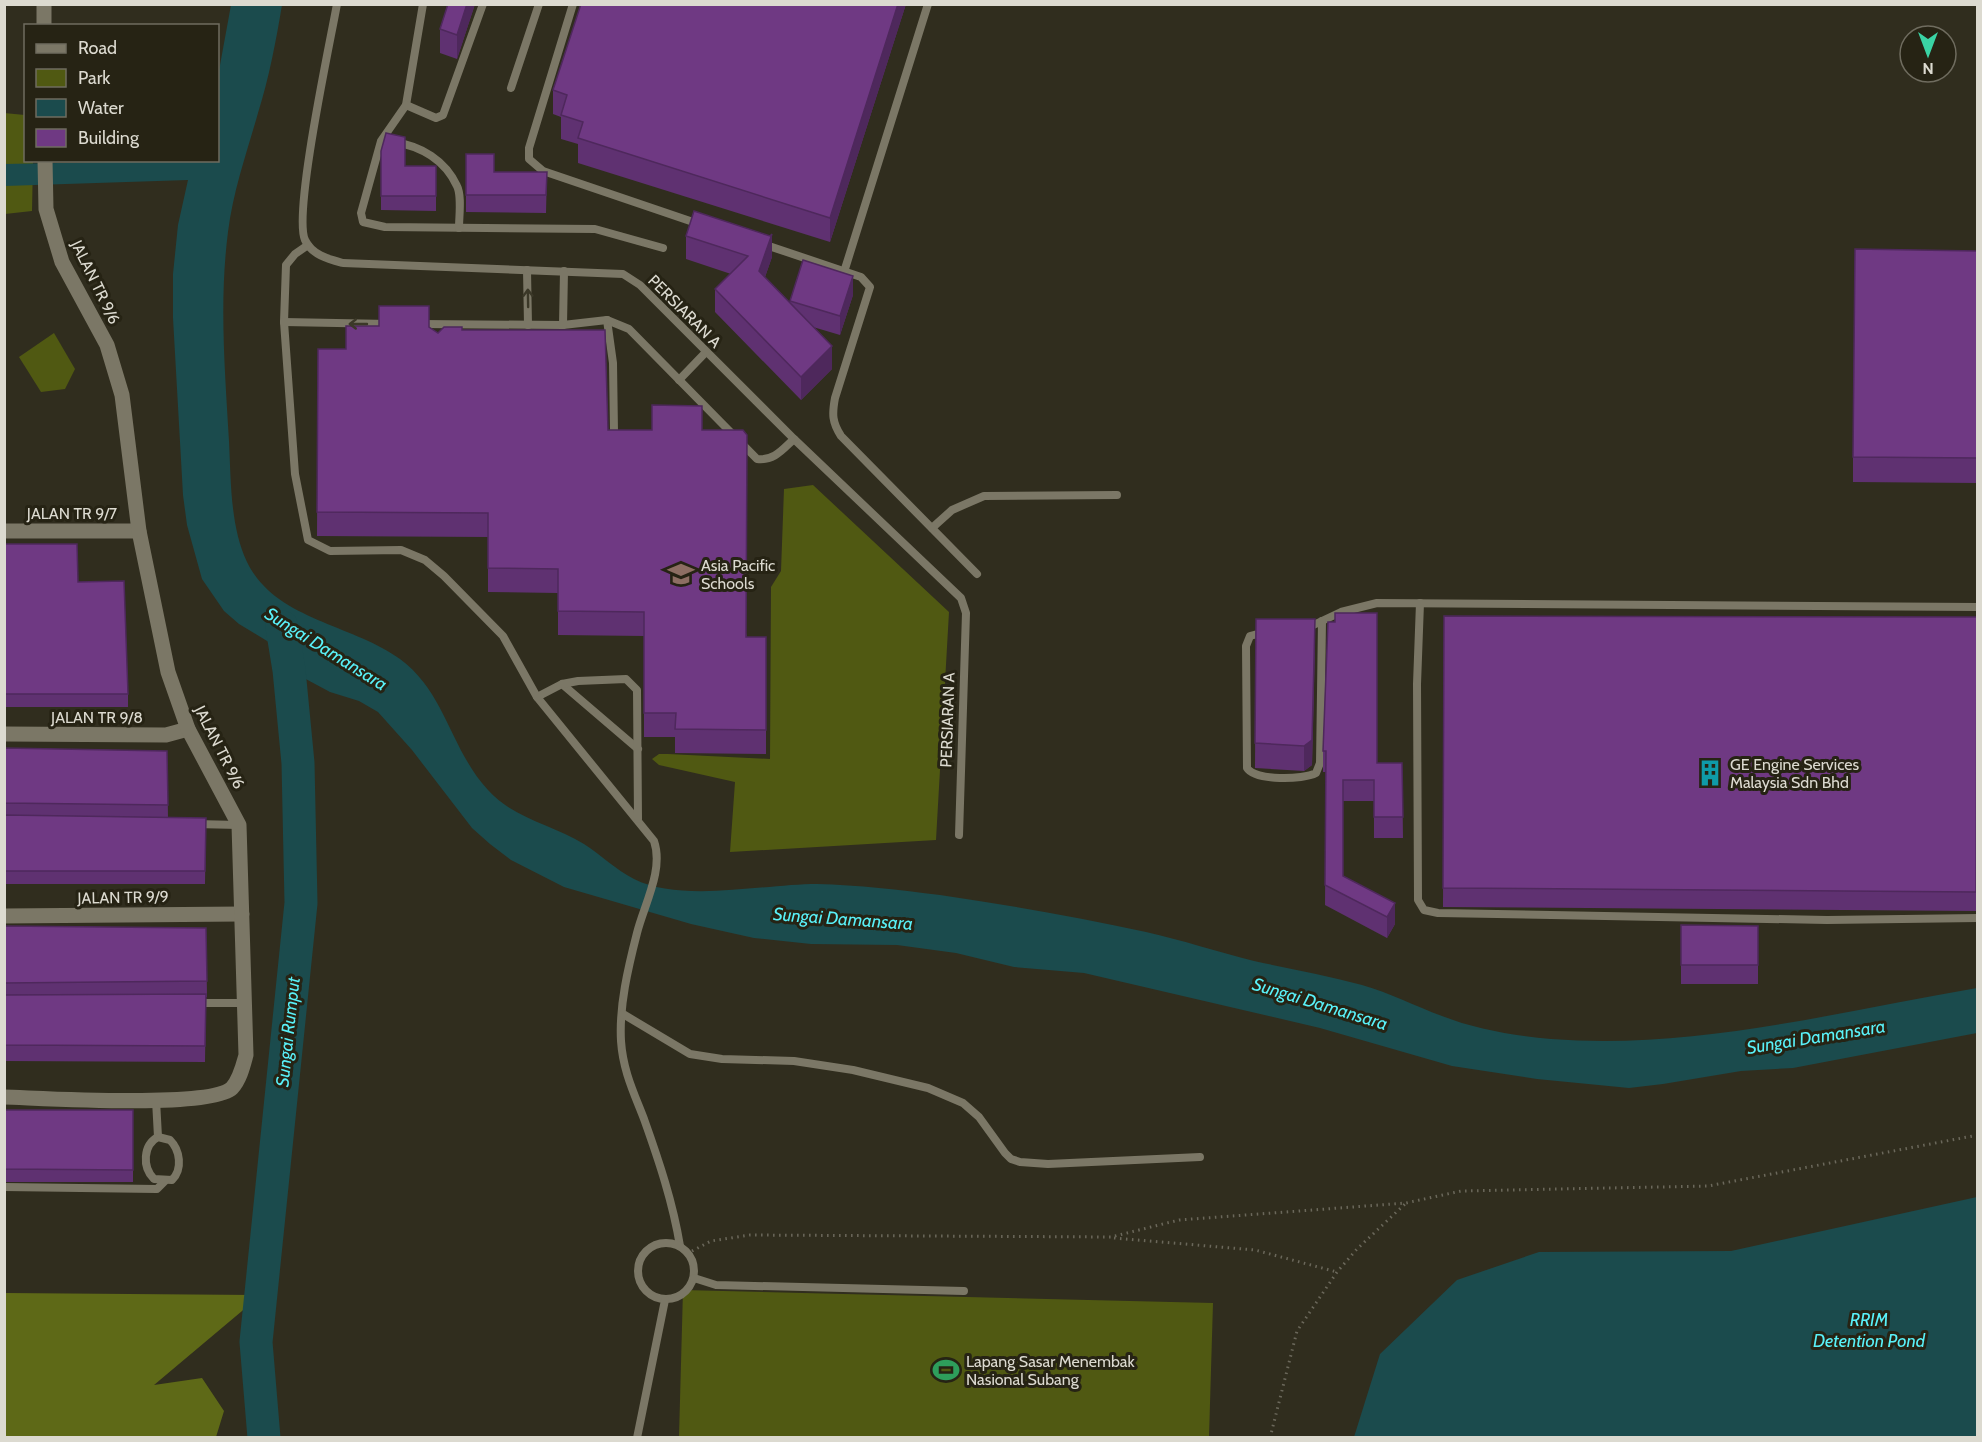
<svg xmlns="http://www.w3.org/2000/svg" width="1982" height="1442" viewBox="0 0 1982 1442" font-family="Cabin,sans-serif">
<rect width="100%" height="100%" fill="#302d1e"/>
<g fill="#505912">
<path d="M 4,113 L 25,115 L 26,160 L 33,161 L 32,211 L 5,214 Z"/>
<path d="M 54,333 L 75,369 L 65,389 L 41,392 L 19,357 Z"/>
<path d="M 813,485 L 949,612 L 936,840 L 730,852 L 735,782 L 659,765 L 652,759 L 659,754 L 668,754 L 770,759 L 771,587 L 781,571 L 784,489 Z"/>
<path d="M 683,1290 L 1213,1303 L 1209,1437 L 679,1437 Z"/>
</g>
<path fill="#5e6917" d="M 5,1293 L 261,1295 L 154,1385 L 202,1378 L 224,1411 L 216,1437 L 5,1438 Z"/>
<g fill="#1b4b4d">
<path d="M 231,5 L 282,5 C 276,41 269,78 258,113 C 247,152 233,191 228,232 C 219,302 225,371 229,441 C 231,480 230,526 247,562 C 275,620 352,624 400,659 C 446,693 450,749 488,790 C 514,819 552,824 584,844 C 601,855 616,870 634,879 C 681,903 764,884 817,884 C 858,885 900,890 940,895 C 1009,905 1078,917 1146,932 C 1182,940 1218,952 1254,961 C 1290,969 1326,975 1362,985 C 1390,993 1415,1006 1442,1016 C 1475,1029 1515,1036 1551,1039 C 1695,1050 1836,1012 1977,988 L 1977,1033 L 1793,1068 L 1741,1071 L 1663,1084 L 1629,1088 L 1537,1079 L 1452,1066 L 1320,1028 L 1084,973 L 1014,967 L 956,953 L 897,945 L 811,944 L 754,938 L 691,924 L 564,887 L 511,860 L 490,844 L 472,828 L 412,750 L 378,712 L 359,701 L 330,692 L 289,670 L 272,644 L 239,624 L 224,611 L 202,579 L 187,525 L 183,495 L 173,318 L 173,274 L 178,225 L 188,180 L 5,186 L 4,164 L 218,160 L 218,76 Z"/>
<path d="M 1977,1197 L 1977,1437 L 1354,1437 L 1380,1354 L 1457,1280 L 1539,1252 L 1731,1251 Z"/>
</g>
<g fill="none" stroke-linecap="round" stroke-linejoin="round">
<path stroke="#1b4b4d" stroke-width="33" d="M 264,1438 L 256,1342 L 301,903 L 298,763 L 289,670 L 282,627"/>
<g stroke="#6b685b" stroke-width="3" stroke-dasharray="1.5 4.5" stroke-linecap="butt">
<path d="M 1114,1238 L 1255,1250 L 1337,1272"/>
<path d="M 692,1251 L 711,1241 L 750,1235 L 1111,1237 L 1179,1220 L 1406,1203 L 1461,1191 L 1708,1186 L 1978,1135"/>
<path d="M 1270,1438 L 1297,1331 L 1337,1272 L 1357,1249 L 1405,1204"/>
</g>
<g stroke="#7b7766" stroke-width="8">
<path d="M 337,4 C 330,43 293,214 305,240 C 312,255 328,259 343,263 L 623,274 L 640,285 L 794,439 L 961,598 L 966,613 L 959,835"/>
<path d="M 423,4 L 406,105 L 381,141 L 361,213 L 363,222 L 385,227 L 595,229 L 663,248"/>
<path d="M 573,4 L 529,148 L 529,159 L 543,171 L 699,224"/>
<path d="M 511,88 L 539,4"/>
<path d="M 406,105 L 436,118 L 443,115 L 483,4"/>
<path d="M 394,142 C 421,146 445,160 457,186 C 462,196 459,216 459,228"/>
<path d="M 763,244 L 861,277 L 870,287 L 835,398 C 832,414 832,422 841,436 L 977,574"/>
<path d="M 308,245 L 295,254 L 286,265 L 284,322 L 295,474 L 308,540 L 330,551 L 401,550 L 425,560 L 444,576 L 503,636 L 537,697 L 654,841 C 664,870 644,905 637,933 C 628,968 619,1006 621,1041 C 623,1071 634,1093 644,1119 C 659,1161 673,1203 680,1246"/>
<path d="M 527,270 L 528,325"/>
<path d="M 844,272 L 928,4"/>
<path d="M 607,320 L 613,363 L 614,432"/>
<path d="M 284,322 L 389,324"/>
<path d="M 420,324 L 563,325 L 607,320 L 629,329 L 757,459 C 774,461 782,450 794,439"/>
<path d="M 563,325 L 564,271"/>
<path d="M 679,380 L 706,352"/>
<path d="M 932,528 L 952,510 L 984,496 L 1117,495"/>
<path d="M 1420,603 L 1417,684 L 1418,900 L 1424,910 L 1438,913 L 1827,920 L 1978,918"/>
<path d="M 1305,629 L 1341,612 L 1377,603 L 1978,607"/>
<path d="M 1265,632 L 1250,636 L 1246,646 L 1247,768 C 1255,781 1303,780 1316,773 L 1320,763 L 1322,621"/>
<path d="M 562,684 L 638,749"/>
<path d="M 537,697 L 562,684 L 578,681 L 626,679 L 637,690 L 638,819"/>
<path d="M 195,824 L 239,825"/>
<path d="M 194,1003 L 245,1003"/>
<path d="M 623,1014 L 690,1054 L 722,1059 L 794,1061 L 853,1070 L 928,1088 L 963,1103 L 979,1117 L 1005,1153 L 1011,1159 L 1020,1162 L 1048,1164 L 1200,1157"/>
<path d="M 156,1100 L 158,1137"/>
<path d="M 158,1137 L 170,1140 C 180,1150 183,1169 172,1180 L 154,1179 C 142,1167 143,1145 158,1137 Z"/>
<path d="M 4,1187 L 157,1189 L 165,1181"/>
<circle cx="666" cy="1271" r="28"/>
<path d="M 694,1278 L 716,1285 L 964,1291"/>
<path d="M 637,1438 L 665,1300"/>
</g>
<g stroke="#7b7766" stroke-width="15">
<path d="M 44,4 L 44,26"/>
<path d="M 4,531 L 139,531"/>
<path d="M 4,734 L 166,735 L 188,729"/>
<path d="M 4,916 L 242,914"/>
<path d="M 4,1097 C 42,1098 210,1109 232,1088 C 240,1079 243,1066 246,1055 L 239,825 L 188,729 L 168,672 L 139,531 L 122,395 L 107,345 L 62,262 L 46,209 L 45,160"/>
</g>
</g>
<g fill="#5f3171">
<path d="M 475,4 L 457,59 L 440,53 L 440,29 Z"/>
<path d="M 581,4 L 906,4 L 830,242 L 578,163 L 578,144 L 561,139 L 561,117 L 553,114 L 553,90 Z"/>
<path d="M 381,151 L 405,166 L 436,166 L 436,211 L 381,210 Z"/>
<path d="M 466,154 L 494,172 L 547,172 L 546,213 L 466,212 Z"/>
<path d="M 686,236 L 772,257 L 765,277 L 790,304 L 790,301 L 853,295 L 840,335 L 813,327 L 832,369 L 801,400 L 715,312 L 715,289 L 731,274 L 686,259 Z"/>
<path d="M 1977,251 L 1977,483 L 1853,482 L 1853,457 Z"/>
<path d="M 429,327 L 438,333 L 462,330 L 608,430 L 702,430 L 747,637 L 766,637 L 766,754 L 675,753 L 675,737 L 644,737 L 644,636 L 558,635 L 558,593 L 488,592 L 488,537 L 317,536 L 318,349 L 346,349 Z"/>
<path d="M 4,544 L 78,582 L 128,694 L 128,707 L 4,707 Z"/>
<path d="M 1444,616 L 1977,617 L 1976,911 L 1443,907 Z"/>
<path d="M 1256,619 L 1315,643 L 1312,765 L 1304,771 L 1255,768 Z"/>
<path d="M 1328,622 L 1377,763 L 1402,763 L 1403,838 L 1374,838 L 1374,801 L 1343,801 L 1343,876 L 1395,924 L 1387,938 L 1325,905 L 1326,772 L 1323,772 L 1323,751 Z"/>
<path d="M 4,748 L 167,751 L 168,818 L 206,818 L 205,884 L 4,884 Z"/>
<path d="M 1681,925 L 1758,926 L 1758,984 L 1681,984 Z"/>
<path d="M 4,926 L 206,928 L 207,997 L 206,997 L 205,1062 L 4,1061 Z"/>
<rect x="4" y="1110" width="129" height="72"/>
</g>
<g fill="#4e285c">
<path d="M 467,4 L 475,4 L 457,59 L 457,35 Z"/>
<path d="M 898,4 L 906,4 L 830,242 L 830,218 Z"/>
<path d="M 772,234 L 772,257 L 759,294 L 759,271 Z"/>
<path d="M 853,276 L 853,295 L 840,335 L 840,316 Z"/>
<path d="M 832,346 L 832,369 L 801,400 L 801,377 Z"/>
<path d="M 1315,619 L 1312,765 L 1304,771 L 1304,746 Z"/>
<path d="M 1395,903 L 1395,924 L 1387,938 L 1387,917 Z"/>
</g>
<g fill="#6f3983" stroke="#4e285c" stroke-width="1.5">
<path d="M 448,4 L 467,4 L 457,35 L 440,29 Z"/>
<path d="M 581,4 L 898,4 L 830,218 L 578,138 L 583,122 L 561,115 L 567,95 L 553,90 Z"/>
<path d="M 386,133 L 405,137 L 405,166 L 436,166 L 436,196 L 381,196 L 381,151 Z"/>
<path d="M 466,154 L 494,154 L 494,172 L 547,172 L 546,195 L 466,195 Z"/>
<path d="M 694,211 L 770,236 L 772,234 L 759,271 L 832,346 L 801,377 L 715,289 L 748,256 L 686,236 Z"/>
<path d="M 1855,249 L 1977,251 L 1977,458 L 1853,457 Z"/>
<path d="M 803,260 L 853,276 L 840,316 L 790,301 Z"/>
<path d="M 379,306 L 429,306 L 429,327 L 438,333 L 444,327 L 462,327 L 462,330 L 605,330 L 608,430 L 652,430 L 652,405 L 702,406 L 702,430 L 743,430 L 747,435 L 746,637 L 766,637 L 766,730 L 675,729 L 676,713 L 644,713 L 644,612 L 558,611 L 558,569 L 488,568 L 488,513 L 317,512 L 318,349 L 346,349 L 346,326 L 379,326 Z"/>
<path d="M 4,544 L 77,544 L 78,582 L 124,581 L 128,694 L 4,694 Z"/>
<path d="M 1335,613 L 1377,613 L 1377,763 L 1402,763 L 1403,817 L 1374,817 L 1374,780 L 1343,780 L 1343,876 L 1395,903 L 1387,917 L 1325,885 L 1326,751 L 1323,751 L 1328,622 L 1335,622 Z"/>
<path d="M 1444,616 L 1977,617 L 1976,892 L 1443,888 Z"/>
<path d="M 1256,619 L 1315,619 L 1312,740 L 1304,746 L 1255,743 Z"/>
<path d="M 4,748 L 167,751 L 168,805 L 4,803 Z"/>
<path d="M 4,815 L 206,818 L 205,871 L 4,871 Z"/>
<path d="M 1681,925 L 1758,926 L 1758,965 L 1681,965 Z"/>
<path d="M 4,926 L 206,928 L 207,981 L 4,983 Z"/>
<path d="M 206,994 L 205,1046 L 4,1045 L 4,995 Z"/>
<path d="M 4,1110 L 133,1110 L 133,1170 L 4,1169 Z"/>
</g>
<defs><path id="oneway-shaft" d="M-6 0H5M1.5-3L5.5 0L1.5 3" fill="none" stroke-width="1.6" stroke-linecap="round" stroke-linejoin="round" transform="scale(1.5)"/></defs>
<g stroke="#3b3828">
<use href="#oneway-shaft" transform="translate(528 298) rotate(-91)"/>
<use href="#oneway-shaft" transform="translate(358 324) rotate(180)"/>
</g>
<defs>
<g id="school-bare" transform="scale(2.07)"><path d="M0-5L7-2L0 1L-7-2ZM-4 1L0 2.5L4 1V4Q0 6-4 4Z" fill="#8d6e63" stroke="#262314" stroke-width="2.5" paint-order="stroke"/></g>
<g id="building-bare" transform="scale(2.07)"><path d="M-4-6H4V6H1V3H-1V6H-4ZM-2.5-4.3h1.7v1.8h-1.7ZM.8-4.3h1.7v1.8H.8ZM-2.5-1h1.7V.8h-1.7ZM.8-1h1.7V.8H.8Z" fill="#0f9aa8" stroke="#262314" stroke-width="2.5" paint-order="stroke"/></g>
<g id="stadium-bare" transform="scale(2.07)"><path d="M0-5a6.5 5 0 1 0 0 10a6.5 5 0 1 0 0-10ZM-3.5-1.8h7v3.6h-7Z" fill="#2e9e5b" stroke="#262314" stroke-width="2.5" paint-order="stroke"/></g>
</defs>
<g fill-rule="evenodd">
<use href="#school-bare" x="681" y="574"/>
<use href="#building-bare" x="1710" y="773"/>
<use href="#stadium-bare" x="946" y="1370"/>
</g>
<g text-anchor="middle" stroke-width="6" stroke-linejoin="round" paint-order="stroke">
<g font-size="16" fill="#dcdad0" stroke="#262314">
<text transform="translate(96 282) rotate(64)" y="6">JALAN TR 9/6</text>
<text transform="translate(685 311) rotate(45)" y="6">PERSIARAN A</text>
<text x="72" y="519">JALAN TR 9/7</text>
<text x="97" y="723">JALAN TR 9/8</text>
<text transform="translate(947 720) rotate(-88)" y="6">PERSIARAN A</text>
<text transform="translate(220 747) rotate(63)" y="6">JALAN TR 9/6</text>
<text transform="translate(123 897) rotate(-1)" y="6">JALAN TR 9/9</text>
</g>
<g font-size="16" fill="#dcdad0" stroke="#262314" text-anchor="start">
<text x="701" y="571">Asia Pacific<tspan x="701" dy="18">Schools</tspan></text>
<text x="1730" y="770">GE Engine Services<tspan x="1730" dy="18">Malaysia Sdn Bhd</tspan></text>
<text x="966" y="1367">Lapang Sasar Menembak<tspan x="966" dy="18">Nasional Subang</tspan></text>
</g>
<g font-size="18" font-style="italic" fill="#59f1f8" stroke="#262314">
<text transform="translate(326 649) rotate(32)" y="6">Sungai Damansara</text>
<text transform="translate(843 919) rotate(4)" y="6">Sungai Damansara</text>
<text transform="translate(1320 1004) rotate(17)" y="6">Sungai Damansara</text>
<text transform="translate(288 1032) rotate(-84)" y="6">Sungai Rumput</text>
<text transform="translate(1816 1037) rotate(-9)" y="6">Sungai Damansara</text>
<text x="1869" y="1326">RRIM<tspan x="1869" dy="21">Detention Pond</tspan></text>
</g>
</g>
<rect width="1982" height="1442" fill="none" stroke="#dcdad0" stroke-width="12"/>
<rect x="24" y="24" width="195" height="138" fill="#262314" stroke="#6f6c5f" stroke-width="1.5"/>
<rect x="36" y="44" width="30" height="9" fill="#7b7766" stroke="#6f6c5f" stroke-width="1.5"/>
<text x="78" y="54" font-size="18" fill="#dcdad0">Road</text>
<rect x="36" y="69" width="30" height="18" fill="#505912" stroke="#6f6c5f" stroke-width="1.5"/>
<text x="78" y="84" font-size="18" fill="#dcdad0">Park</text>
<rect x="36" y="99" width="30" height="18" fill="#1b4b4d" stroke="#6f6c5f" stroke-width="1.5"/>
<text x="78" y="114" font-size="18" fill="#dcdad0">Water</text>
<rect x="36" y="129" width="30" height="18" fill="#6f3983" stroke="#6f6c5f" stroke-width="1.5"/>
<text x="78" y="144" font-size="18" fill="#dcdad0">Building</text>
<g transform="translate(1928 54) rotate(180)"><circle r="28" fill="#262314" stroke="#6f6c5f" stroke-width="1.5"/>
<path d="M0-4.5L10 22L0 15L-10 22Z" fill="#3ad4a5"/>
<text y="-9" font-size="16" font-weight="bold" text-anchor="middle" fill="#dcdad0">N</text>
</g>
</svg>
